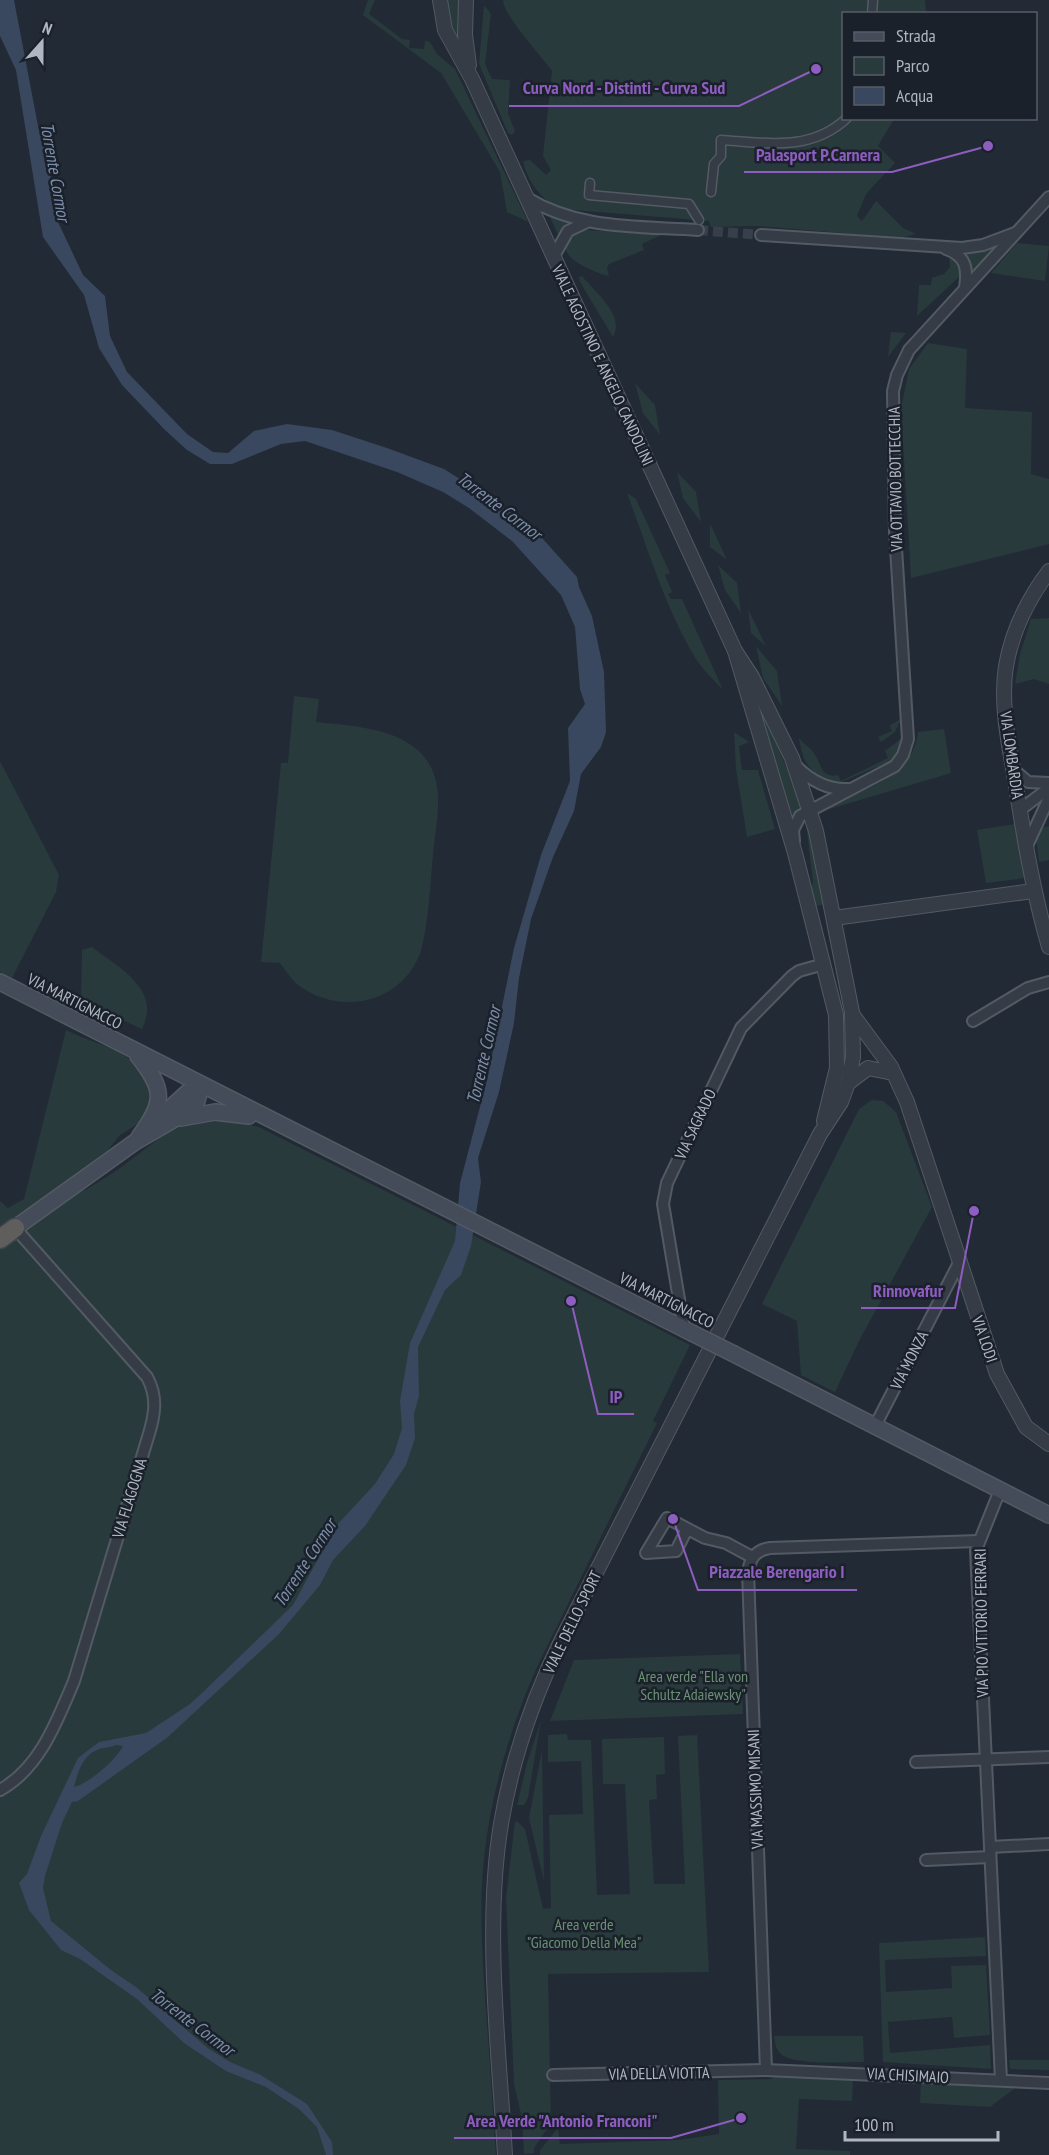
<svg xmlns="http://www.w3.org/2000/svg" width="1049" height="2155" viewBox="0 0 1049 2155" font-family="'PT Sans Narrow',sans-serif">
<rect width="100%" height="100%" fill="#222a35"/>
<g fill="#283a3b">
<path d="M 368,0 L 375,0 L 369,14 L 402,39 L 410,40 L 409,48 L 424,49 L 425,41 L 430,42 L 437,54 L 455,69 L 528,222 L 507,212 L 500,172 L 441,73 L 363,15 Z"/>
<path d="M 446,0 L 459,0 L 458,33 L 461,55 L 452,33 Z"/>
<path d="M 503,0 L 925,0 L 926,13 L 844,14 L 844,118 L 894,119 L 878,146 L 895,163 L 866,194 L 857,216 L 862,221 L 876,201 L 903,228 L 916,234 L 900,238 L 758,226 L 711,227 L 709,221 L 561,209 C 542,201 527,181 523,161 L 530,160 L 546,175 L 551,170 L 543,156 L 552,71 C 542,57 503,15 503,0 Z"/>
<path d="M 484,5 L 491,14 L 485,64 L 492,79 L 510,80 L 508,113 L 515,131 L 512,135 L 508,133 L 479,64 Z"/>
<path d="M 549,215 L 579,222 L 569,225 L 559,237 Z"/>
<path d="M 581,230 L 586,230 L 661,235 L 642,244 L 644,250 L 609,264 L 607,268 L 609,276 L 604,275 C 584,268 543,250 581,230 Z"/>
<path d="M 1017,243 L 1049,246 L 1045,281 L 991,273 Z"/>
<path d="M 1000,244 L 972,272 L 970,261 L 962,252 Z"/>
<path d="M 949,254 L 961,263 L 961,275 L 917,316 L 919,285 L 931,285 L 932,278 L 944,274 L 950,267 Z"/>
<path d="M 582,276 C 594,291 626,316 613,337 L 580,282 L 579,277 Z"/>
<path d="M 891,332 L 906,333 L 888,357 Z"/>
<path d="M 928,343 L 967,349 L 965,408 L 1032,412 L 1031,474 L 1049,479 L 1049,544 L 911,578 L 901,408 L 909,369 Z"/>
<path d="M 635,383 L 655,405 L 660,435 L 643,413 Z"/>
<path d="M 677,472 L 696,492 L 701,522 L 683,498 Z"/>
<path d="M 627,493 L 636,499 L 670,573 L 665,575 L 672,592 L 668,594 L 671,599 L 682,599 L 723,690 C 714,680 703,670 696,659 C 665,608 648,549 627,493 Z"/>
<path d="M 710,523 L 727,560 L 710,547 Z"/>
<path d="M 718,565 L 737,583 L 741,613 L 725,590 Z"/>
<path d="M 748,609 L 766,646 L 751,633 Z"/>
<path d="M 1049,618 L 1049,684 L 1034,679 L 1015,684 L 1020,654 L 1031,619 Z"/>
<path d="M 756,646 L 777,671 L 782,706 L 763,678 Z"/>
<path d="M 753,688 L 804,809 L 795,813 L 791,818 Z"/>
<path d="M 294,696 L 319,699 L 316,722 C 364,727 433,729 438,794 C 439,814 435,835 433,854 C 430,886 429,920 421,951 C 403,1003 341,1017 298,985 C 291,979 286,971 280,963 L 261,962 L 281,763 L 288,763 Z"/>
<path d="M 901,719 L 895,732 L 881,742 L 878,737 L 892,731 L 890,725 Z"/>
<path d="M 944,729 L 951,773 L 823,811 L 822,808 C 859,791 913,779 918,732 Z"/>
<path d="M 734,732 L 749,742 L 739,746 L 742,770 L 758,770 L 775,829 L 747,837 L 736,769 Z"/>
<path d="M 903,737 L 898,751 L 891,761 L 839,783 C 812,777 803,765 799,738 C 803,743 810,748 814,753 C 821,763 821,779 838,775 L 841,781 L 888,758 L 885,751 Z"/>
<path d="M 0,761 L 59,875 L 56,892 L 12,978 L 0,972 Z"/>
<path d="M 805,815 L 827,904 L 816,906 L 811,888 L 813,882 Z"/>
<path d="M 1015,824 L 1025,878 L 986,883 L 977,830 Z"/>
<path d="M 1049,826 L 1049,860 L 1039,862 L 1036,838 L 1040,828 Z"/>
<path d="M 92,947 C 119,968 162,989 142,1029 L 81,1001 L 82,950 Z"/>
<path d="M 66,1030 C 111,1052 130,1044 155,1095 L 142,1121 L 119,1136 L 108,1150 L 0,1229 L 0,1201 L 8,1208 L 24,1199 Z"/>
<path d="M 872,1100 L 883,1101 L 896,1112 L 932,1207 L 859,1341 L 835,1392 L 801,1375 L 797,1321 L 762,1304 L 859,1109 Z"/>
<path d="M 226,1119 L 259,1127 L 690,1345 L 653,1421 L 657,1423 L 537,1667 C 509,1730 489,1800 483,1869 C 479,1925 484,1981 488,2037 C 491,2076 493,2116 496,2155 L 0,2155 L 0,1249 L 65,1198 L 87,1189 L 116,1171 L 181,1122 Z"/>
<path d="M 740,1654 L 743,1714 L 550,1721 L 574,1660 Z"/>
<path d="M 541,1720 L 528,1798 L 524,1805 L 517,1805 L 527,1763 Z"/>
<path d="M 567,1734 L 568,1740 L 591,1740 L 597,1895 L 630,1894 L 625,1784 L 603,1784 L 602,1739 L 664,1737 L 665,1774 L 656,1775 L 657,1799 L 649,1800 L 654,1884 L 685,1884 L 678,1736 L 697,1735 L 709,1972 L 548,1974 L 551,2123 L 534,2148 L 534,2153 L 524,2154 L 522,2118 L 514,2084 L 506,1898 L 515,1821 L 518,1822 L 525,1829 L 543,1909 L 551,1908 L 549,1815 L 583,1814 L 581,1761 L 548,1762 L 548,1735 Z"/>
<path d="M 542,1750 L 544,1881 L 529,1818 Z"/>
<path d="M 985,1937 L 986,1956 L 885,1960 L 886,1992 L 952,1988 L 951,1966 L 986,1965 L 990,2035 L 954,2038 L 952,2017 L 888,2022 L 890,2053 L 990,2045 L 991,2069 L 883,2062 L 879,1943 Z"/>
<path d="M 774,2036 L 863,2036 L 864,2062 C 846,2062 791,2066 780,2053 C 775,2048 775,2042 774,2036 Z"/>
<path d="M 1009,2060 L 1049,2060 L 1049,2070 L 1010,2069 Z"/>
<path d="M 777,2074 L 853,2078 L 852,2101 L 799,2099 L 796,2149 L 850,2151 L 850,2155 L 540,2155 L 540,2150 L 558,2128 L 560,2144 L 678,2140 L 719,2134 L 718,2080 L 771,2079 Z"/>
<path d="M 921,2082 L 1015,2088 L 990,2107 L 920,2103 Z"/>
</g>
<path fill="#39485e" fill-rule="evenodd" d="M 0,0 L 14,0 L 39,131 L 46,149 L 58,222 L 83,275 L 105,296 L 110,336 L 127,372 L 187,434 L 213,452 L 228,453 L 254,431 L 287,424 L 332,430 L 387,448 L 444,469 L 495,501 L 534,529 L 577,577 L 579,587 L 592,616 L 604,672 L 606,732 L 601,747 L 581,774 L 574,811 L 553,857 L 531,919 L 519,978 L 514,1023 L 499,1092 L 478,1158 L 481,1182 L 471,1246 L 461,1275 L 445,1290 L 418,1347 L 419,1396 L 414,1414 L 415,1438 L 406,1465 L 365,1526 L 333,1560 L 320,1585 L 279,1634 L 168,1737 L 78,1801 L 72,1802 L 62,1823 L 45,1876 L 43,1888 L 51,1921 L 111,1970 L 136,1987 L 209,2049 L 230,2062 L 259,2074 L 307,2104 L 332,2142 L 333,2155 L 326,2155 L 317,2127 L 299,2109 L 266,2087 L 226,2071 L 184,2043 L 137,1999 L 80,1959 L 61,1950 L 29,1910 L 19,1883 L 27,1874 L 41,1836 L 78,1758 L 99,1742 L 146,1733 L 190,1704 L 203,1692 L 293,1605 L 336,1526 L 375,1484 L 394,1454 L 402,1428 L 400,1401 L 410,1343 L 455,1241 L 460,1183 L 487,1080 L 514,948 L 541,855 L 570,781 L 568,728 L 585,704 L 580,689 L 575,627 L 561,595 L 512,541 L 469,508 L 443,492 L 397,472 L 305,441 L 281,444 L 232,464 L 210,464 L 187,450 L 165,430 L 122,385 L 99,348 L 84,295 L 43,237 L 16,70 L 0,36 ZM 116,1745 L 123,1746 C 116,1760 88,1784 74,1787 C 77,1774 83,1755 97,1750 C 103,1747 110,1748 116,1745 Z"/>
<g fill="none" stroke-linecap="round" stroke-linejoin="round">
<path stroke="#373f4a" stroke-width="10" stroke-dasharray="10 5" stroke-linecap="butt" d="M 698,230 L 761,235"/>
<g stroke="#535a64" stroke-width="11">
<g id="pedestrian">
<path d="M 872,14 L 873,0"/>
<path d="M 590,183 L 589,195 L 689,204 L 699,220"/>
<path d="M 711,192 L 714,164 L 721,156 L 721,140 C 766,143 811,152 847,118"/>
</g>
</g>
<g stroke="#535a64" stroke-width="14">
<g id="minor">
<path d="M 527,198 C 580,230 637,226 698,230"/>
<path d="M 761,235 L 962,248 L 983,245 L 1015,233"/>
<path d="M 946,249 C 966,256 968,268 965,288"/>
<path d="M 554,256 L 568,231 L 587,222"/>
<path d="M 796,766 C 811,781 827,790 848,789"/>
<path d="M 1013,769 L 1028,782 L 1049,783"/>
<path d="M 1020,810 L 1049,788"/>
<path d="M 794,841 L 793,830 L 800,816 L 895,766 L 903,755 L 908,739 L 895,532 L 893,391 L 897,375 L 909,350 L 1049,197"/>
<path d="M 1026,848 L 1049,798"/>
<path d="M 973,1021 L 1028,988 L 1049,982"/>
<path d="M 684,1329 L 663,1204 L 667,1183 L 741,1028 L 792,976 L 799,971 L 824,964"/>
<path d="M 875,1426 L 960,1261"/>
<path d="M 1000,1490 L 976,1550 L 1001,2080"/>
<path d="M 687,1529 L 676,1551 L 646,1553 L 667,1518 L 705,1538 L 726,1543 L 752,1557"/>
<path d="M 916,1762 L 1049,1757"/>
<path d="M 0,1790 C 40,1768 57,1721 74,1681 L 148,1437 C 155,1415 158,1397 147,1377 L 15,1228"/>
<path d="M 990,1847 L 1049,1844"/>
<path d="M 926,1860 L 990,1857"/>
<path d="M 766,2070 L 748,1572 C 750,1558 756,1550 770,1548 L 978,1541"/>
<path d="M 553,2075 L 766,2070 L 1049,2083"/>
</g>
</g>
<g stroke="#535a64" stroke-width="16">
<g id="tertiary">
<path d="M 440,0 L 445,30 L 472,79 L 735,651 L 795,853 L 836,1015 L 837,1068 L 824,1121"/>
<path d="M 466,0 L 465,35 L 469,65"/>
<path d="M 1049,571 C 1028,599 1012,632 1006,666 C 1000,704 1009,744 1015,780 C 1024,837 1033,892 1049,947"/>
<path d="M 834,918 L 1033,891"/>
<path d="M 852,1014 L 891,1067 L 907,1102 L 997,1374 L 1026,1427 L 1049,1444"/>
<path d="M 848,1083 L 868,1068 L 888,1072"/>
<path d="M 505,2155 C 499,2051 484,1926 501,1824 C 512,1759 533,1698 562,1639 L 820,1134 L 841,1102 L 848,1083 L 853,1057 L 852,1012 L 816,831 L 792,758 L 752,677 L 735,651"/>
</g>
</g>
<g stroke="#535a64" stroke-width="18">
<g id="secondary">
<path d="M 0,982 L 692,1333"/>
<path d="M 138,1056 C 165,1090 165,1102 139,1137"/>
<path d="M 181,1118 L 215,1112 L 249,1116"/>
<path d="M 154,1123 L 188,1092 L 201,1087"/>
<path d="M 15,1228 L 135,1142 L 190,1110 L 196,1104 L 201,1087"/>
<path d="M 734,1354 L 1049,1515"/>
</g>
</g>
<g stroke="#404751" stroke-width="21">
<path id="trunk" d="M 0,1239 L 15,1228"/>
</g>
<use href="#pedestrian" stroke="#353c46" stroke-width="8"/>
<use href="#minor" stroke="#353c46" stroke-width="10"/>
<use href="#tertiary" stroke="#353c46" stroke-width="14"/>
<use href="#secondary" stroke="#444c59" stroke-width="15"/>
<use href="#trunk" stroke="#605e5c" stroke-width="18"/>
<g stroke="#535a64" stroke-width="18" stroke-linecap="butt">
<path id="secondary-bridge" d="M 692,1333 L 734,1354"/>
</g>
<use href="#secondary-bridge" stroke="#444c59" stroke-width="15"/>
</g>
<g text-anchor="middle" stroke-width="5" stroke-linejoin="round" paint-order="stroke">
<g font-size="16" fill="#b0b7c3" stroke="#1b212b">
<text transform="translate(603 365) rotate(65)" y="6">VIALE AGOSTINO E ANGELO CANDOLINI</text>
<text transform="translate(895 479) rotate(-91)" y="6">VIA OTTAVIO BOTTECCHIA</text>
<text transform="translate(1012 755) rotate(82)" y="6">VIA LOMBARDIA</text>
<text transform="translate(75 1001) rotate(27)" y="6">VIA MARTIGNACCO</text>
<text transform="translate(695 1124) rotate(-65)" y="6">VIA SAGRADO</text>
<text transform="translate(667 1300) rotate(27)" y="6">VIA MARTIGNACCO</text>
<text transform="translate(985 1339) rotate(71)" y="6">VIA LODI</text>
<text transform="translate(909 1360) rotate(-63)" y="6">VIA MONZA</text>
<text transform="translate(129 1498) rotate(-73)" y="6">VIA FLAGOGNA</text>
<text transform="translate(572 1622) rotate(-64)" y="6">VIALE DELLO SPORT</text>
<text transform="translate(981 1623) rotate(-91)" y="6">VIA PIO VITTORIO FERRARI</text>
<text transform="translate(755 1789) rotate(-92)" y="6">VIA MASSIMO MISANI</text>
<text transform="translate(659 2073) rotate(-1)" y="6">VIA DELLA VIOTTA</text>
<text transform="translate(908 2075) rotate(3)" y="6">VIA CHISIMAIO</text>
</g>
<g font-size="16" fill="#6a9173" stroke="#1b212b">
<text x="693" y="1682">Area verde "Ella von<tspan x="693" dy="18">Schultz Adaiewsky"</tspan></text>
<text x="584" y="1930">Area verde<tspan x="584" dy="18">"Giacomo Della Mea"</tspan></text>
</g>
<g font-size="18" font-style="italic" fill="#7b8ea9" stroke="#1b212b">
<text transform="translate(55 172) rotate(80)" y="6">Torrente Cormor</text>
<text transform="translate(499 506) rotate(37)" y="6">Torrente Cormor</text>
<text transform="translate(484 1055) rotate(-77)" y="6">Torrente Cormor</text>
<text transform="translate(305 1563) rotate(-57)" y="6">Torrente Cormor</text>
<text transform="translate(192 2022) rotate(37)" y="6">Torrente Cormor</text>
</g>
</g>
<path fill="none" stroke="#8e5dc0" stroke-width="2" d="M816 69L739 106H509M988 146L892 172H744M974 1211L955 1308H861M571 1301L598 1414H634M673 1519L698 1590H857M741 2118L671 2138H454"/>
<g fill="#8e5dc0" stroke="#1b212b" stroke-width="2">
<circle cx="816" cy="69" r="6"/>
<circle cx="988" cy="146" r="6"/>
<circle cx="974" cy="1211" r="6"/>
<circle cx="571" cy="1301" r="6"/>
<circle cx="673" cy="1519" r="6"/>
<circle cx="741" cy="2118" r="6"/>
</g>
<g font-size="18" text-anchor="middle" font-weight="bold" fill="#8e5dc0" stroke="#1b212b" stroke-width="5" stroke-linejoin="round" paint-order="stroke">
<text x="624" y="94">Curva Nord - Distinti - Curva Sud</text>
<text x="818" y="161">Palasport P.Carnera</text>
<text x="908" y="1297">Rinnovafur</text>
<text x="616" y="1403">IP</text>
<text x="777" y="1578">Piazzale Berengario I</text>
<text x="562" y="2127">Area Verde "Antonio Franconi"</text>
</g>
<rect x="842" y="12" width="195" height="108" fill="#1b212b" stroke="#575d68" stroke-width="1.5"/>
<rect x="854" y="32" width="30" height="9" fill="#444c59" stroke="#575d68" stroke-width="1.5"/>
<text x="896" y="42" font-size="18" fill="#b0b7c3">Strada</text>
<rect x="854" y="57" width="30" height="18" fill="#283a3b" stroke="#575d68" stroke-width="1.5"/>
<text x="896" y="72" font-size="18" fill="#b0b7c3">Parco</text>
<rect x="854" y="87" width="30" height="18" fill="#39485e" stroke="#575d68" stroke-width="1.5"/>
<text x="896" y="102" font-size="18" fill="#b0b7c3">Acqua</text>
<g transform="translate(42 42) rotate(21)" stroke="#1b212b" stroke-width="4.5" paint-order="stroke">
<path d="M0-4.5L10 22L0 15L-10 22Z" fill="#b0b7c3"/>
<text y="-9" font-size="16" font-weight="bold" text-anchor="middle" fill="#b0b7c3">N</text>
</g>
<path d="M845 2131v9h153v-9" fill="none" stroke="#b0b7c3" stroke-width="3"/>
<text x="854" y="2131" font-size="18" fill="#b0b7c3" stroke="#1b212b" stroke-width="4.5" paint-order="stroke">100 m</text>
</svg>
